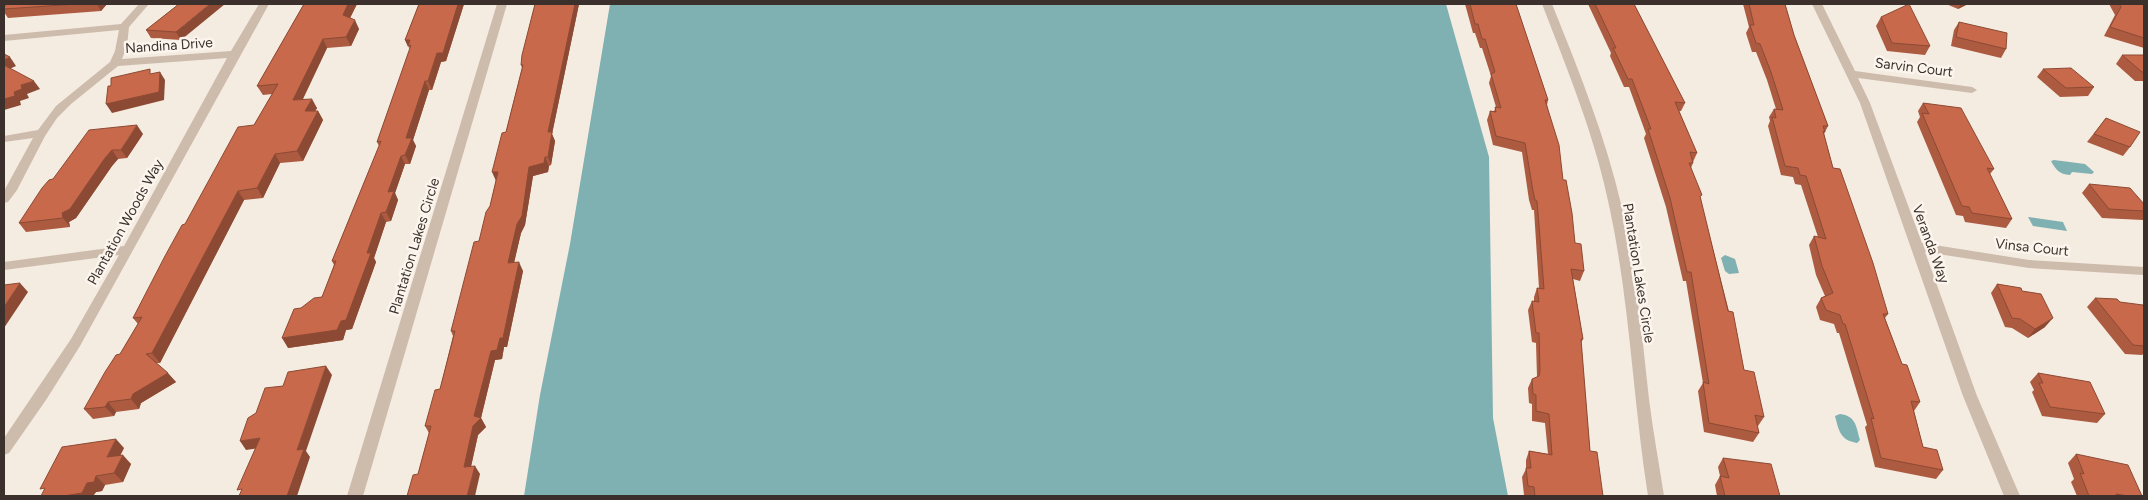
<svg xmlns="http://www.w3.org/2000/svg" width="2148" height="500" viewBox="0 0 2148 500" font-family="Figtree,sans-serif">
<rect width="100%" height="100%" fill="#f4ebe1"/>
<g fill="#7fb0b2">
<path d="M 610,4 L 1446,4 L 1489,157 L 1493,418 L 1508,496 L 524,496 L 540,395 L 570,244 Z"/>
<path d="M 2054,160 L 2085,164 L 2094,172 L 2092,174 L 2072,172 L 2070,175 C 2059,174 2056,170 2051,161 Z"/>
<path d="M 2028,217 L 2063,222 L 2067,231 L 2033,226 Z"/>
<path d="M 1725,255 L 1735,259 L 1739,273 L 1729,274 L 1725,271 L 1721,258 Z"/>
<path d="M 1840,414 C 1856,416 1856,426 1860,440 L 1857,443 C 1840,440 1839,431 1835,416 Z"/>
</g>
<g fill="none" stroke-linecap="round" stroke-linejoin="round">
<g fill="#cdbbac" fill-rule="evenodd">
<path d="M 139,4 L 149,4 L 129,27 L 127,46 L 122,59 L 231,51 L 259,4 L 269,4 L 80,346 L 46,400 L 9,453 L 4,455 L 4,438 L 71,339 L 119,255 L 4,270 L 4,262 L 124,246 L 227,58 L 118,66 L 71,104 L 57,118 L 45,136 L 17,190 L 8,202 L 4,203 L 4,191 L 33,138 L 4,142 L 4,136 L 38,130 L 56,106 L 110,62 L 115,51 L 119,30 L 4,41 L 4,35 L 121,24 Z"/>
<path d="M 497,4 L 507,4 L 363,496 L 347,496 Z"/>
<path d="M 1542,4 L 1552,4 C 1579,71 1606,138 1622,208 C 1636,271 1642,335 1649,399 C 1653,431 1659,464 1664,496 L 1648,496 C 1633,401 1630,304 1610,210 C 1596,139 1568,71 1542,4 Z"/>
<path d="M 1812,4 L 1822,4 L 1855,71 L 1972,87 L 1977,90 L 1972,93 L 1858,78 L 1870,103 L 1922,243 L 2029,260 L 2144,267 L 2144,275 L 2029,268 L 1925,252 L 1977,396 L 2020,496 L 2004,496 L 1963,396 L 1860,103 Z"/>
</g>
</g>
<g fill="#ac5a40">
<path d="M 4,4 L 107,4 L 101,11 L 8,18 L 4,12 Z"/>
<path d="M 179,4 L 181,40 L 151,38 L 146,30 Z"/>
<path d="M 304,4 L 357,4 L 350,18 L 359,29 L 351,46 L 327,48 L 303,99 L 317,108 L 315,111 L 318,111 L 323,120 L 303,161 L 280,163 L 263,198 L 244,200 L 160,363 L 156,363 L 176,382 L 141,403 L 139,409 L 116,412 L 114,416 L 93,419 L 84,409 L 120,354 L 138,324 L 133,318 L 185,224 L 254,125 L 272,94 L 263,95 L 257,86 Z"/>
<path d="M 419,4 L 464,4 L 446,61 L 441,62 L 432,90 L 429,90 L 413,140 L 416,146 L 410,164 L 405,164 L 395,193 L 398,200 L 391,221 L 386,222 L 374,258 L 376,262 L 352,329 L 346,330 L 343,340 L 288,348 L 301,308 L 322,297 L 334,265 L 332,261 L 379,146 L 377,142 L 410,49 L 405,40 Z"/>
<path d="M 535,4 L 579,4 L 552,134 L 555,141 L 551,165 L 549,166 L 548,172 L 533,176 L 525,225 L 521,233 L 514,262 L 523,271 L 507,347 L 504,347 L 502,359 L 495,360 L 481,418 L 486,427 L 478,435 L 471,466 L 480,474 L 418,474 L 429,433 L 425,426 L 440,389 L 453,336 L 451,331 L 490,206 L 496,181 L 506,132 L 522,68 L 521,65 Z"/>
<path d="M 1465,4 L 1516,4 L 1548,100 L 1547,105 L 1575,243 L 1584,271 L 1580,281 L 1573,279 L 1583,339 L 1581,343 L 1590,451 L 1603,496 L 1530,496 L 1524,495 L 1522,477 L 1526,469 L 1526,460 L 1529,451 L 1548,454 L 1545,423 L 1532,421 L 1532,404 L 1529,403 L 1528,388 L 1532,379 L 1537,377 L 1536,343 L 1532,342 L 1528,310 L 1532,301 L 1534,301 L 1534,297 L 1537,288 L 1539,288 L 1534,210 L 1532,210 L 1529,200 L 1522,152 L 1493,145 L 1487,120 L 1490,111 L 1494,111 L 1496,107 L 1489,83 L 1491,76 L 1482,48 L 1480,48 L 1475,33 L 1473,33 Z"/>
<path d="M 1588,4 L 1634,4 L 1685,103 L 1681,111 L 1679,111 L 1697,153 L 1693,162 L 1693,163 L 1691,168 L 1700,198 L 1744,370 L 1764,417 L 1758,426 L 1757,426 L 1759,433 L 1753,442 L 1704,432 L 1698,391 L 1703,383 L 1686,281 L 1683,281 L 1666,207 L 1644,138 L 1646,134 L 1629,87 L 1624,87 L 1610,56 L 1611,53 Z"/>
<path d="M 1743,4 L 1785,4 L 1794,35 L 1828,126 L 1824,134 L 1833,168 L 1888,314 L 1885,318 L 1902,364 L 1920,402 L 1914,411 L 1923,447 L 1943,470 L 1936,479 L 1875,467 L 1865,427 L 1867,425 L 1839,333 L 1837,333 L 1834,324 L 1820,320 L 1816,307 L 1821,298 L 1825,296 L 1816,275 L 1809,245 L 1814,236 L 1818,237 L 1801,185 L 1795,184 L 1793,177 L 1781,175 L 1768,126 L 1770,121 L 1769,117 L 1774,109 L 1776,109 L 1767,80 L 1756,52 L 1752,52 L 1746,33 L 1749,27 Z"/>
<path d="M 1946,4 L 1968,4 L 1958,9 Z"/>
<path d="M 2109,4 L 2144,4 L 2144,48 L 2104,36 L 2115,15 Z"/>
<path d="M 1881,17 L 1930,46 L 1925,55 L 1887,51 L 1876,26 Z"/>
<path d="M 1959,22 L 2006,49 L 2001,58 L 1951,46 L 1954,30 Z"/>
<path d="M 2122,55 L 2144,55 L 2144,81 L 2135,81 L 2116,64 Z"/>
<path d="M 2043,69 L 2094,87 L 2088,96 L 2060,97 L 2037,77 Z"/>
<path d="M 1923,103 L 1994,169 L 1990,174 L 2012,219 L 2006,228 L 1965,222 L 1963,216 L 1956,215 L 1917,122 L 1920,117 L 1918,111 Z"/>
<path d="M 2106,118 L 2130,147 L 2123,156 L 2087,142 Z"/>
<path d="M 143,134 L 127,158 L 118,159 L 112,166 L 76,218 L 69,222 L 70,227 L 26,232 L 19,223 L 53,179 Z"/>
<path d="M 2089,184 L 2144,204 L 2144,218 L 2143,220 L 2102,218 L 2082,193 Z"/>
<path d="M 1997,284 L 2022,291 L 2045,327 L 2028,338 L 2012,328 L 2005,327 L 1991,293 Z"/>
<path d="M 2095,298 L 2144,307 L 2144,353 L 2142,355 L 2125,354 L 2087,307 Z"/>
<path d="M 2038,373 L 2105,414 L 2097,423 L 2042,416 L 2032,392 L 2034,390 L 2030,382 Z"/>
<path d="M 124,448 L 120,455 L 131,464 L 123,482 L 105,485 L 102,491 L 96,492 L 93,496 L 41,496 Z"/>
<path d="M 2076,454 L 2142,496 L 2077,496 L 2071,482 L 2074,479 L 2068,463 Z"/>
<path d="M 1723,458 L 1780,496 L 1717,496 L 1715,485 L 1720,476 L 1718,467 Z"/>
</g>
<g fill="#8c4a34">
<path d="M 97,4 L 107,4 L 101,11 Z"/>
<path d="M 210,4 L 225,4 L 181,40 L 176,32 Z"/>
<path d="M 348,4 L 357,4 L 347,24 L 343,15 Z"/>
<path d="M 458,4 L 464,4 L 446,61 L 441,62 L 432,90 L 428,81 L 437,53 Z"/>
<path d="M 575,4 L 579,4 L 552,134 L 555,141 L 551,165 L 548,157 L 548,132 Z"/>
<path d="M 1961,4 L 1968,4 L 1958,9 Z"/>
<path d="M 355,20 L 359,29 L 351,46 L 346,37 Z"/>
<path d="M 323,39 L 327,48 L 298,109 L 293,100 Z"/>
<path d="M 405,40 L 410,40 L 411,45 L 408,46 L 409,49 Z"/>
<path d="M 10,57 L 16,66 L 5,71 L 4,69 L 4,60 Z"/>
<path d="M 160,72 L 165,80 L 164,100 L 112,113 L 106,104 Z"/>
<path d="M 34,81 L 40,89 L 27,94 L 29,98 L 20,101 L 21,105 L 4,110 L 4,99 L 14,92 L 21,85 Z"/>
<path d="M 425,81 L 429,90 L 413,140 L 416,146 L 410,164 L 405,155 L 406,138 Z"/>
<path d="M 312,99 L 317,108 L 310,120 L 305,111 Z"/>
<path d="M 318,111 L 323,120 L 303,161 L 297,151 Z"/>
<path d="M 137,125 L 143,134 L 127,158 L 121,150 Z"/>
<path d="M 112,150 L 118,159 L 112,166 L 76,218 L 69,222 L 70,227 L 63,218 L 62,213 Z"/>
<path d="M 275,154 L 280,163 L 263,198 L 257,188 Z"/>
<path d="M 401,156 L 405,164 L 395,193 L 398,200 L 391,221 L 386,212 L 388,192 Z"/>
<path d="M 545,157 L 549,166 L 548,172 L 533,176 L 525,225 L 521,233 L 512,272 L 508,263 L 529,167 Z"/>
<path d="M 492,172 L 498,172 L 496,181 Z"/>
<path d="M 238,191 L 244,200 L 160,363 L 152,353 Z"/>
<path d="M 381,213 L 386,222 L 374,258 L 376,262 L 352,329 L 346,330 L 343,340 L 288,348 L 282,338 L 341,321 L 367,253 Z"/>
<path d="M 519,262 L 523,271 L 507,347 L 504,347 L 502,359 L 495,360 L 481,418 L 486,427 L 478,435 L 469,476 L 464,467 L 474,416 L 491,351 L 500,338 Z"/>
<path d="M 20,283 L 28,292 L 4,328 L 4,307 Z"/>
<path d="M 2053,318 L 2045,327 L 2028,338 L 2035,329 Z"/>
<path d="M 326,366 L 332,375 L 306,451 L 310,457 L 297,496 L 287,496 L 297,450 Z"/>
<path d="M 168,373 L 176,382 L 141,403 L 139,409 L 131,399 L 133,394 Z"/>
<path d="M 108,402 L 116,412 L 114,416 L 105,407 Z"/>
<path d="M 260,438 L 267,447 L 246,450 L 240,441 Z"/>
<path d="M 116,439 L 124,448 L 115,466 L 107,457 Z"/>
<path d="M 123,455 L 131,464 L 123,482 L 114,473 Z"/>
<path d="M 475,466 L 480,474 L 475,496 L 467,496 Z"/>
<path d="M 96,476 L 105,485 L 102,491 L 96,492 L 93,496 L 64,496 L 87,483 Z"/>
</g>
<g fill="#c8694b" stroke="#8c4a34">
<path d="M 4,4 L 77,4 L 4,9 L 4,7 L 6,5 L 4,5 Z"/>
<path d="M 179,4 L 210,4 L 176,32 L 146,30 Z"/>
<path d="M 304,4 L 348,4 L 343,15 L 355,20 L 346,37 L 323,39 L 293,100 L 312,99 L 305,111 L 318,111 L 297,151 L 275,154 L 257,188 L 238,191 L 152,353 L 146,354 L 168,373 L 133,394 L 131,399 L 108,402 L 105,407 L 84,409 L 105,372 L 116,355 L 120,354 L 142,317 L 133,318 L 165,256 L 182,225 L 185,224 L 238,127 L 254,125 L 278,84 L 257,86 Z"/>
<path d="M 419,4 L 458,4 L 443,53 L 437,53 L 428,81 L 425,81 L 406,138 L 412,138 L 405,155 L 401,156 L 388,192 L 394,191 L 386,212 L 381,213 L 367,253 L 371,253 L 346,320 L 341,321 L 337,330 L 282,338 L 294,309 L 301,308 L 314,298 L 322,297 L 336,261 L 332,261 L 381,141 L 377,142 L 411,45 L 408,46 L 410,40 L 405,40 Z"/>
<path d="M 535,4 L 575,4 L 548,132 L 552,132 L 548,157 L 545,157 L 544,163 L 529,167 L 522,216 L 517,224 L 508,263 L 519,262 L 503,338 L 500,338 L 497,350 L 491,351 L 474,416 L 481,418 L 473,426 L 464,467 L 475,466 L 467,496 L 407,496 L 413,475 L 418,474 L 431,426 L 425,426 L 435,390 L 440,389 L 455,331 L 451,331 L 474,242 L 479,241 L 486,212 L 490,206 L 498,172 L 492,172 L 502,133 L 506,132 L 523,65 L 521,65 L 522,55 Z"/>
<path d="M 1470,4 L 1516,4 L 1548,100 L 1545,100 L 1559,145 L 1563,180 L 1566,180 L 1572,213 L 1575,243 L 1581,244 L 1584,271 L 1571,269 L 1583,339 L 1581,339 L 1590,451 L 1597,452 L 1603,496 L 1535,496 L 1534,487 L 1528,486 L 1526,468 L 1531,468 L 1529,451 L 1552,455 L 1549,414 L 1536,411 L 1536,395 L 1533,394 L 1532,379 L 1539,376 L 1540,371 L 1539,333 L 1536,333 L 1532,301 L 1539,302 L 1537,288 L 1544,289 L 1537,201 L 1535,200 L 1533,191 L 1525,143 L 1496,136 L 1490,111 L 1496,112 L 1495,107 L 1501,108 L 1491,74 L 1495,72 L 1485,39 L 1482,39 L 1478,24 L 1475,24 Z"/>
<path d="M 1595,4 L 1634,4 L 1685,103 L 1675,102 L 1697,153 L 1690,152 L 1693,163 L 1689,163 L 1702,195 L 1700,196 L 1728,311 L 1733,312 L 1744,370 L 1754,372 L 1764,417 L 1755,415 L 1759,433 L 1709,423 L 1703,382 L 1709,384 L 1691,272 L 1687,272 L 1670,198 L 1648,129 L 1651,129 L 1632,79 L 1628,79 L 1613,48 L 1616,48 Z"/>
<path d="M 1749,4 L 1785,4 L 1794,35 L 1828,126 L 1823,126 L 1825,132 L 1823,131 L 1833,168 L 1840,169 L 1873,263 L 1888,314 L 1883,314 L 1902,364 L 1907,365 L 1920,402 L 1911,401 L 1923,447 L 1937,450 L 1943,470 L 1881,458 L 1871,418 L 1874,419 L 1845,324 L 1843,324 L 1840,315 L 1826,310 L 1821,298 L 1833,293 L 1822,266 L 1814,236 L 1826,239 L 1806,176 L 1800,175 L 1798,168 L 1785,166 L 1772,117 L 1776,118 L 1774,109 L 1783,110 L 1771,72 L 1760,44 L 1756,43 L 1750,25 L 1754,25 Z"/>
<path d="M 1909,4 L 1930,46 L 1892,43 L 1881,17 Z"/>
<path d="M 2119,4 L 2144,4 L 2144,38 L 2110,27 L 2121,7 Z"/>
<path d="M 1959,22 L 2007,33 L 2006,49 L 1956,37 Z"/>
<path d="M 4,54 L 10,57 L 4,60 Z"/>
<path d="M 2122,55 L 2144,55 L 2144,72 L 2142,72 Z"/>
<path d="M 4,65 L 34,81 L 21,85 L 22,89 L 14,92 L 15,96 L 4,99 Z"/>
<path d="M 2071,68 L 2094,87 L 2066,88 L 2043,69 Z"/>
<path d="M 150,69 L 150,74 L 160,72 L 159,92 L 106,104 L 108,86 L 111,86 L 111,78 Z"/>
<path d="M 1923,103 L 1961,108 L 1994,169 L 1987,168 L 2012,219 L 1972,213 L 1969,207 L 1962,206 L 1922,113 L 1929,114 Z"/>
<path d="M 2106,118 L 2140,132 L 2130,147 L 2094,134 Z"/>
<path d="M 137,125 L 121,150 L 112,150 L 105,158 L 70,209 L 62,213 L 63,218 L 19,223 L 42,188 L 49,180 L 53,179 L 89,130 Z"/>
<path d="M 2089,184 L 2130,188 L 2144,204 L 2144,211 L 2109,209 Z"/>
<path d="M 20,283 L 4,307 L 4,285 Z"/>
<path d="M 1997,284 L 2021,288 L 2022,291 L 2041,294 L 2053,318 L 2035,329 L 2020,319 L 2012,318 Z"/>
<path d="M 2095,298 L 2117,299 L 2120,302 L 2143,305 L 2144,307 L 2144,346 L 2133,345 Z"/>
<path d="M 326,366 L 297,450 L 304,449 L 287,496 L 239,496 L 242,489 L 237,490 L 260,438 L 240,441 L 248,418 L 256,413 L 265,388 L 283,386 L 288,372 Z"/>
<path d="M 2038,373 L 2090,382 L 2105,414 L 2050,407 L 2039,383 L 2043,383 Z"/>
<path d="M 116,439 L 107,457 L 123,455 L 114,473 L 96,476 L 94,482 L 87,483 L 82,493 L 64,496 L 41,496 L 45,488 L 40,489 L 62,447 Z"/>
<path d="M 2076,454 L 2128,465 L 2142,496 L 2128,496 L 2116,494 L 2117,496 L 2089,496 L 2080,473 L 2084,474 Z"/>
<path d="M 1723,458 L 1771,464 L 1780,496 L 1725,496 L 1720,476 L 1729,478 Z"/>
</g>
<g text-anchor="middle" stroke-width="5" stroke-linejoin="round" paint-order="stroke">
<g font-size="14" fill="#3b302b" stroke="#fbf5ee">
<text transform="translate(169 45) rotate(-4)" y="5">Nandina Drive</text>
<text transform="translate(1914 67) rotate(7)" y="5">Sarvin Court</text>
<text transform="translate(125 222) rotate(-61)" y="5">Plantation Woods Way</text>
<text transform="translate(1931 244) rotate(70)" y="5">Veranda Way</text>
<text transform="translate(414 246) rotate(-73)" y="5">Plantation Lakes Circle</text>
<text transform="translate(2032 247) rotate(6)" y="5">Vinsa Court</text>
<text transform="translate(1639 273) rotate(81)" y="5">Plantation Lakes Circle</text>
</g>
</g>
<rect width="2148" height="500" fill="none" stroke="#3b302b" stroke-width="10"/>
</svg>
